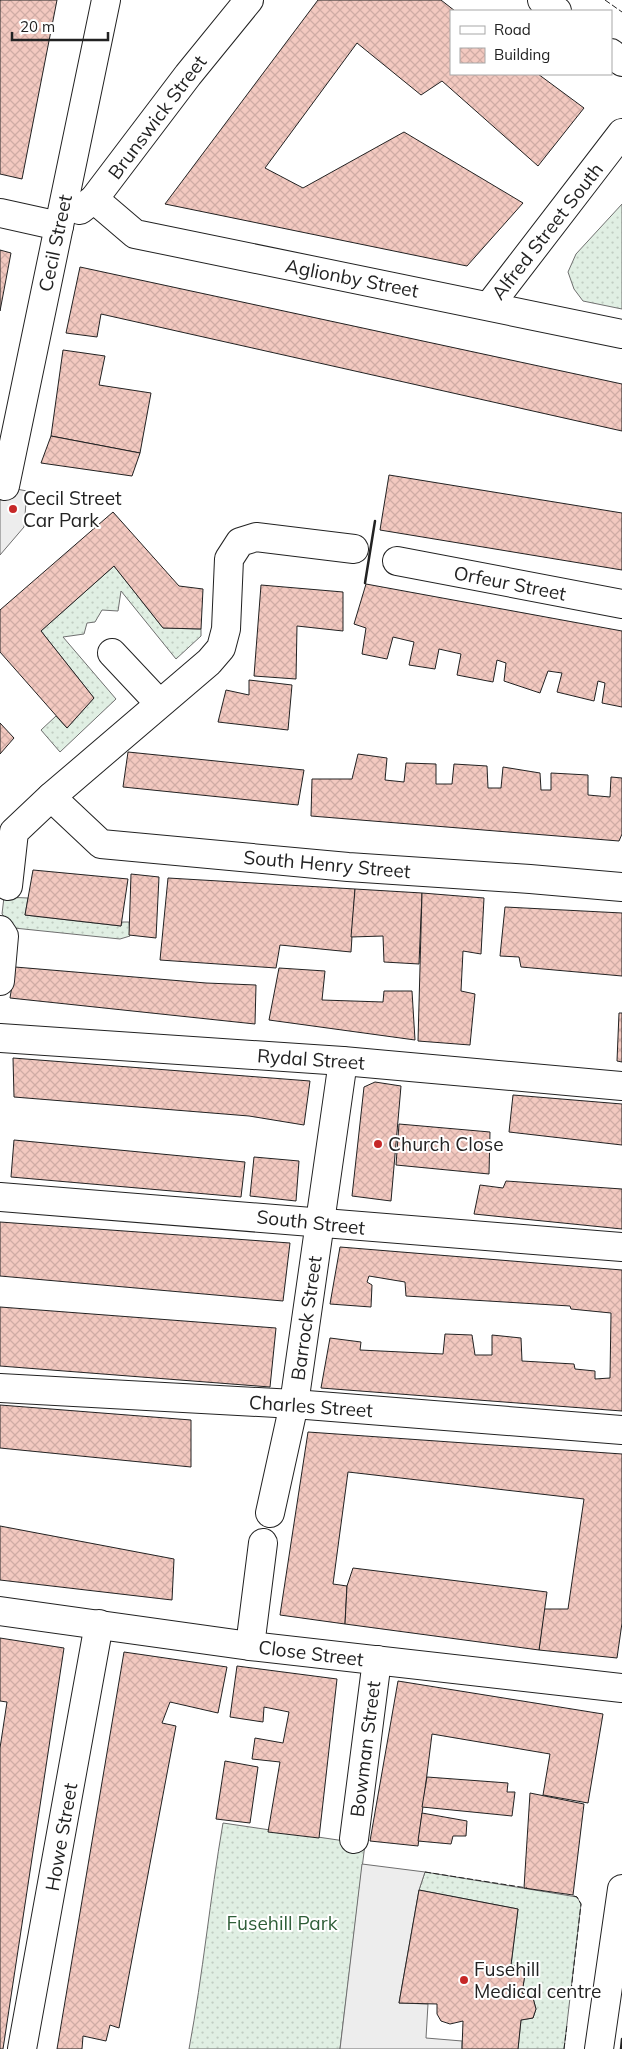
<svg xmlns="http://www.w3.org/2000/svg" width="622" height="2049" viewBox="0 0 622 2049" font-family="Mulish,sans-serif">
<defs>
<pattern id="grass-dots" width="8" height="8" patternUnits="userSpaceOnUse" patternTransform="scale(1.25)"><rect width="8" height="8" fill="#e0efe3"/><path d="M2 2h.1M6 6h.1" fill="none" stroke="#c0cdc2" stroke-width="1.8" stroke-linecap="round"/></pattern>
<pattern id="building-cross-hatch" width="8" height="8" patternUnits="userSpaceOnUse" patternTransform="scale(1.25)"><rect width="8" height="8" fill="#f3c9c0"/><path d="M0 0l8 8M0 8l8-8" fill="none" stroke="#d0aca5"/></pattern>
</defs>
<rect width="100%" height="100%" fill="#fff"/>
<g fill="url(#grass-dots)" stroke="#6f6f6f">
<path d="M 622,204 L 622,309 L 583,301 L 574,289 L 568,272 L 576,254 Z"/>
<path d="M 114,566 L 163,628 L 201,629 L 201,636 L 176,659 L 121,591 L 118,611 L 102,610 L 95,622 L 87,623 L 84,634 L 63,637 L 116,699 L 60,752 L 41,730 L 56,716 L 67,728 L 94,698 L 41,631 Z"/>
<path d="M 4,897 L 28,898 L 25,915 L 121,926 L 122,922 L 129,922 L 130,936 L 120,939 L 14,928 L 2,914 Z"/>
<path d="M 223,1823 L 365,1844 L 340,2049 L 189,2049 C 203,1974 210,1898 223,1823 Z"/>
<path d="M 425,1872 L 577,1897 L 581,1904 L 564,2049 L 518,2049 L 521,2020 L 533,2018 L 536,2009 L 533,1998 L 522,1993 L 526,1968 L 511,1965 L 518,1909 L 419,1890 Z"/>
</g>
<g fill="#ededed" stroke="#6f6f6f">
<path d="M 0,486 L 27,491 L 24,527 L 0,555 Z"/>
<path d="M 362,1864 L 425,1872 L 419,1890 L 399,2003 L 428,2004 L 426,2038 L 462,2041 L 462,2049 L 340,2049 Z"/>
</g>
<g fill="url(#building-cross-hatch)" stroke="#222">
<path d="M 0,0 L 57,0 L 22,179 L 0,174 Z"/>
<path d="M 318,0 L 441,0 L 455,11 L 451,11 L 451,74 L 538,74 L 584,108 L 538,166 L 442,81 L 421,95 L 357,43 L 265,168 L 303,188 L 404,132 L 523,203 L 467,266 L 165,204 Z"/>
<path d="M 0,250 L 11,253 L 0,311 Z"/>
<path d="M 80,267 L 622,384 L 622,431 L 101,314 L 97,337 L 66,333 Z"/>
<path d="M 63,350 L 105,356 L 99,385 L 151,393 L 140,453 L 51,436 Z"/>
<path d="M 51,436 L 140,453 L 132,476 L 41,463 Z"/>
<path d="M 389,475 L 622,513 L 622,570 L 380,530 Z"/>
<path d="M 113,512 L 179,586 L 203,589 L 201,629 L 163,628 L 114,566 L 41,631 L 94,698 L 67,728 L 0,652 L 0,610 Z"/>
<path d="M 366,584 L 622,631 L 622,707 L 602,703 L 605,683 L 598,681 L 594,701 L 557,692 L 562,673 L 548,671 L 540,693 L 504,681 L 506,663 L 497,660 L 493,682 L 457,675 L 461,654 L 439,649 L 435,669 L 409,665 L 414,642 L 393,637 L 387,659 L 362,654 L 366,628 L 354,624 Z"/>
<path d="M 261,585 L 343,592 L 343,631 L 297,626 L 296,679 L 254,676 Z"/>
<path d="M 249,680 L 292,685 L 288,730 L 218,722 L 226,690 L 249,695 Z"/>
<path d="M 0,723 L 14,738 L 0,754 Z"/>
<path d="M 128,752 L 304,770 L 298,805 L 123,787 Z"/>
<path d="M 358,754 L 387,758 L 385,780 L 404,782 L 406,763 L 436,764 L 436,784 L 452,784 L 454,764 L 487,766 L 488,788 L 501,788 L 503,767 L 540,773 L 541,790 L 551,790 L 551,773 L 588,775 L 588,795 L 610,797 L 611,777 L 622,778 L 622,834 L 619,841 L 311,816 L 312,779 L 352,779 Z"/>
<path d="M 33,870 L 128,879 L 121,926 L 25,915 Z"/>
<path d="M 131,874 L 159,877 L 156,938 L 129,935 Z"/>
<path d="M 168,878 L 355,889 L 351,952 L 280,945 L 276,968 L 160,960 Z"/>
<path d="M 355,889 L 422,893 L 419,964 L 384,962 L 383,936 L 351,937 Z"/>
<path d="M 422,893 L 484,898 L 481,954 L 463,951 L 461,991 L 475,994 L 470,1045 L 418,1041 Z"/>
<path d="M 505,907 L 622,913 L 622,976 L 521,967 L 519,957 L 500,956 Z"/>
<path d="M 15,967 L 206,983 L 256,985 L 255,1024 L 10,998 Z"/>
<path d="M 279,968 L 325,971 L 322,1000 L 383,1002 L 384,991 L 412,991 L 415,1040 L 269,1020 Z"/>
<path d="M 619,1013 L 622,1013 L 622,1062 L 617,1061 Z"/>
<path d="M 13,1058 L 310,1081 L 304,1125 L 249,1116 L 14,1097 Z"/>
<path d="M 375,1082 L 401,1086 L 391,1201 L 352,1196 L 364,1087 Z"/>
<path d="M 513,1095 L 622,1104 L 622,1145 L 509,1132 Z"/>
<path d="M 399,1124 L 490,1132 L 489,1174 L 396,1165 Z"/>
<path d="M 14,1140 L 245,1162 L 241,1197 L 11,1177 Z"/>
<path d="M 254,1157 L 299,1161 L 296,1201 L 250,1196 Z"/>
<path d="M 506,1181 L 622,1189 L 622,1229 L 474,1214 L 480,1185 L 503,1188 Z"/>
<path d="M 0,1222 L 290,1243 L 283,1301 L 0,1276 Z"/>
<path d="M 340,1247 L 622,1270 L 622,1411 L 321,1388 L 330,1338 L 361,1342 L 360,1350 L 443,1354 L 445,1334 L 472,1335 L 475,1355 L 492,1355 L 492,1335 L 521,1338 L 522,1361 L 574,1364 L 575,1369 L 595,1371 L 595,1379 L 610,1378 L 611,1313 L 571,1309 L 570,1306 L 406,1296 L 405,1282 L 369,1276 L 367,1282 L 372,1285 L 371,1307 L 330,1304 Z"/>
<path d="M 0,1307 L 276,1328 L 270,1387 L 0,1366 Z"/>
<path d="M 0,1405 L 191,1420 L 191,1467 L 0,1448 Z"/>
<path d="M 308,1432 L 622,1454 L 622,1623 L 617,1658 L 539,1650 L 544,1609 L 568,1609 L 584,1499 L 348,1472 L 333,1584 L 347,1586 L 345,1624 L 280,1615 Z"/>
<path d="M 0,1526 L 174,1559 L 172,1600 L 0,1580 Z"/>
<path d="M 353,1568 L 547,1592 L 539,1650 L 345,1624 L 347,1586 Z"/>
<path d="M 0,1638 L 64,1648 L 3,2049 L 0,2049 L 0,1748 L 7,1702 L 0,1701 Z"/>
<path d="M 124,1652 L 227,1667 L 218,1713 L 170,1702 L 162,1723 L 176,1726 L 119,2028 L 110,2025 L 106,2041 L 83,2036 L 82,2049 L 57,2049 Z"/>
<path d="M 237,1666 L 337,1679 L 319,1838 L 268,1832 L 280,1762 L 252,1759 L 255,1738 L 283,1743 L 289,1712 L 264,1707 L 263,1722 L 230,1717 Z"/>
<path d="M 398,1681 L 603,1714 L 588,1803 L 543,1795 L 550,1754 L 432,1734 L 418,1846 L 370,1841 Z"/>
<path d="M 225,1761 L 258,1767 L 250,1823 L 216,1819 Z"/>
<path d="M 427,1777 L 508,1783 L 507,1792 L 515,1792 L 512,1816 L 422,1807 Z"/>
<path d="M 530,1793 L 584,1804 L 573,1895 L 524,1888 Z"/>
<path d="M 422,1813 L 467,1821 L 466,1836 L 453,1836 L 451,1844 L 418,1841 Z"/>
<path d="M 419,1890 L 518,1909 L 511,1965 L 526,1968 L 522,1993 L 533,1998 L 536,2009 L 533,2018 L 521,2020 L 518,2049 L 462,2049 L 463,2021 L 450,2024 L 441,2021 L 437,2014 L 437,2004 L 399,2003 Z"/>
</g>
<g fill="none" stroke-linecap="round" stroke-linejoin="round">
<g stroke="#222" stroke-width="30">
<g id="minor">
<path d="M 542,0 L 557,11"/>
<path d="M 611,53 L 622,62"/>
<path d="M 94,199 L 135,234 L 622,334"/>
<path d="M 80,210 L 94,199 L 188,75 L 249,0"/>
<path d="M 0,213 L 59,226"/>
<path d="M 489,306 L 622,133"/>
<path d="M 5,486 L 106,0"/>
<path d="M 397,561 L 622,604"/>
<path d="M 112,653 L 159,703"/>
<path d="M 51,797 L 101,844 L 348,867 L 530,879 L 622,887"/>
<path d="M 8,886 L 14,832 L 51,797 L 209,662 L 221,648 L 226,629 L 229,559 L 240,542 L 256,537 L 354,549"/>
<path d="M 0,930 L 4,936 L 0,981"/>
<path d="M 0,1038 L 343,1061 L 622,1086"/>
<path d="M 0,1197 L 622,1247"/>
<path d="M 0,1388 L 294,1404 L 622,1430"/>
<path d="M 270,1513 L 294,1404 L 343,1061"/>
<path d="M 0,1611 L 250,1646 L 622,1688"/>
<path d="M 250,1646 L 263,1543"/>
<path d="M 354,1839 L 377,1660"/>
<path d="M 22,2049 L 99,1624"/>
<path d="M 599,2049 L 622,1889"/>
</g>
</g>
<use href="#minor" stroke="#fff" stroke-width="28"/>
<g stroke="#222" stroke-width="1" stroke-dasharray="6 2.5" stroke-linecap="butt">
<path d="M 605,0 L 622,12"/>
<path d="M 425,1872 L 527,1888"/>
<path d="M 571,1991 L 581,1904 L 577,1897 L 571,1895"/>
<path d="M 564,2049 L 567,2025"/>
</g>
<g stroke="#222" stroke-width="2.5">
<path d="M 365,583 L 375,521"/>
<path d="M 621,2049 L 622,2039"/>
</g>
</g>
<g fill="#c62828" stroke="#fff" stroke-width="2">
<circle cx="13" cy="509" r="5"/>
<circle cx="378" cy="1144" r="5"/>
<circle cx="464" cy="1980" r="5"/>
</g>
<g text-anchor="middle" stroke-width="4" stroke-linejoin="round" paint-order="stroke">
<g font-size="19" fill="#222" stroke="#fff">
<text transform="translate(157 117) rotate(-53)" y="7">Brunswick Street</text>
<text transform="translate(547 231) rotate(-52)" y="7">Alfred Street South</text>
<text transform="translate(55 243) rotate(-78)" y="7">Cecil Street</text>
<text transform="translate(352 278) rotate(11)" y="7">Aglionby Street</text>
<text transform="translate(510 583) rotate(11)" y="7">Orfeur Street</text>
<text transform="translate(327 864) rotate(5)" y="7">South Henry Street</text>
<text transform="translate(311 1059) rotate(4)" y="7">Rydal Street</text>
<text transform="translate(311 1222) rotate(6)" y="7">South Street</text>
<text transform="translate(306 1318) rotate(-82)" y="7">Barrock Street</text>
<text transform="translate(311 1406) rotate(4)" y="7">Charles Street</text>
<text transform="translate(311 1653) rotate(7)" y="7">Close Street</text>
<text transform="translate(365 1749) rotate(-83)" y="7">Bowman Street</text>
<text transform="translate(61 1837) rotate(-80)" y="7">Howe Street</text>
</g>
<g font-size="19" fill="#222" stroke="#fff" text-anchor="start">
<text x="23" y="505">Cecil Street<tspan x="23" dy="22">Car Park</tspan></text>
<text x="388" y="1151">Church Close</text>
<text x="474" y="1976">Fusehill<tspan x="474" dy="22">Medical centre</tspan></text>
</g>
<g font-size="19" fill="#2f5e38" stroke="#fff">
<text x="282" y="1930">Fusehill Park</text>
</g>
</g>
<rect x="450" y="10" width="162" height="65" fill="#ffffff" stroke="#a7a7a7"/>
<rect x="460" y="26" width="25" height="8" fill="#ffffff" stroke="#a7a7a7"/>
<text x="494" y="35" font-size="15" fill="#222222">Road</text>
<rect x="460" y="48" width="25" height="15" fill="url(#building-cross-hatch)" stroke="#a7a7a7"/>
<text x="494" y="60" font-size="15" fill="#222222">Building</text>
<path d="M12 32v8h96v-8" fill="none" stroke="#222222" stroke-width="2.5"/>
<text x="20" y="32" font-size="15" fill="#222222" stroke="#ffffff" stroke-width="4" paint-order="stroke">20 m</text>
</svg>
